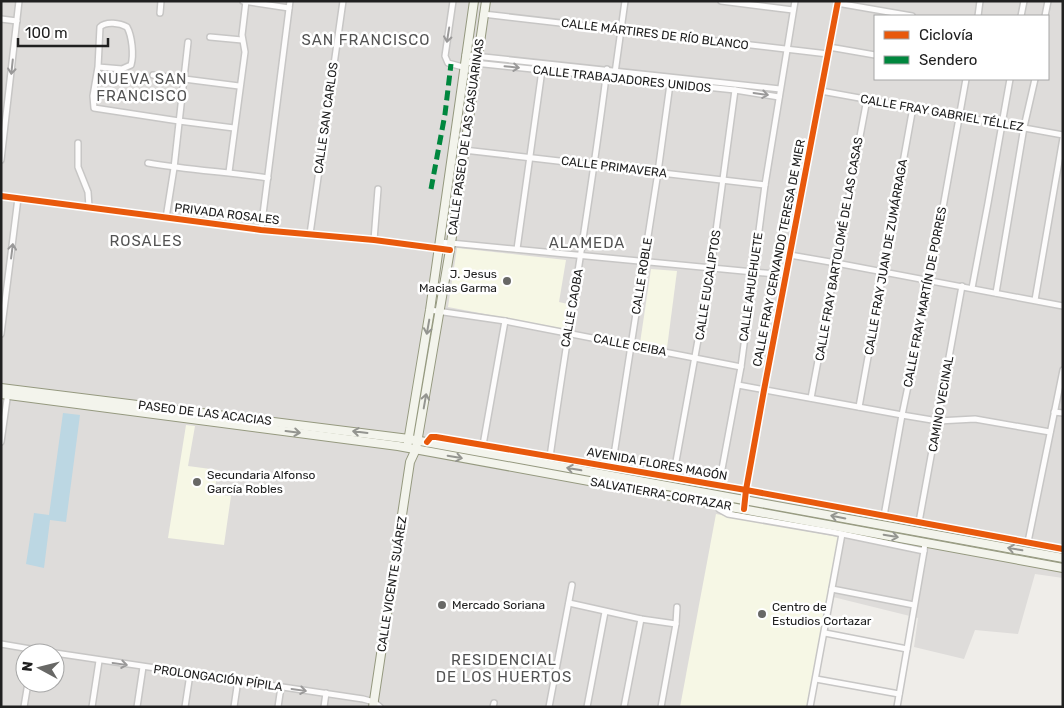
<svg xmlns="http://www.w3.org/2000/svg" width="1064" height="708" viewBox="0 0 1064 708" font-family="Rubik,sans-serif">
<rect width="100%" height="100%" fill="#efede9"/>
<path fill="#dedcda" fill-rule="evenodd" d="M 1,1 L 1063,1 L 1063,578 L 1035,574 L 1018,634 L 975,630 L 964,659 L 914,647 L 918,618 L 829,596 L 808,707 L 1,707 ZM 875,16 L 1048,16 L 1048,79 L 875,79 ZM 25,653 L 55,653 L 55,683 L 25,683 Z"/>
<g fill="#f6f7e5">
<path d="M 457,248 L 566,260 L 559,302 L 568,304 L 565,329 L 448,307 Z"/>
<path d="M 651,269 L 677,271 L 667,348 L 640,343 Z"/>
<path d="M 186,425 L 195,426 L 188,466 L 218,470 L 214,494 L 231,496 L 224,545 L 168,538 Z"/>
<path d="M 716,514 L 838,537 L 824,633 L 809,707 L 680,707 Z"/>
</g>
<path fill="#bcd7e3" d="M 63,413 L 80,415 L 66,522 L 50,520 L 44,568 L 26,564 L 34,513 L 49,515 Z"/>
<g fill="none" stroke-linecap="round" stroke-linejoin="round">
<g stroke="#c7c6c5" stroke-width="8">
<g id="street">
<path d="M 243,1 L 289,8"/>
<path d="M 453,1 L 445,56 L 448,63 L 463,67"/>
<path d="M 721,1 L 793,10"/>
<path d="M 837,3 L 912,16"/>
<path d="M 160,13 L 161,1"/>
<path d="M 483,14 L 828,54"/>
<path d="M 978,16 L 980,1"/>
<path d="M 1021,16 L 1024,1"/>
<path d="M 1045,16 L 1048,1"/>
<path d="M 1,19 L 17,21"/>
<path d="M 210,37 L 242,40"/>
<path d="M 829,47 L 875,55"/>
<path d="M 465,55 L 780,89"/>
<path d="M 465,62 L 735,90 L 779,97"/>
<path d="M 98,67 L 122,69 L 131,65 C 134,55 132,36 127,27 C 120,23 106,21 100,27 L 98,67 L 93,96 L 94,108 L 179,121 L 234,128"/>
<path d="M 615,73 L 625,1"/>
<path d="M 153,75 L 239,86"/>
<path d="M 821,91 L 1063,135"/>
<path d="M 78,143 L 78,167 L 88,192 L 89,207"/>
<path d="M 464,150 L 765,185"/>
<path d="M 1,160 L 19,1"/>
<path d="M 148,163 C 188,170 228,172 268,178"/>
<path d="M 229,172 L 245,52 L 242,35 L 246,1"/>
<path d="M 1,196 L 261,230 L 374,240 L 450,250"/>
<path d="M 166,218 L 174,168 L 188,42"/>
<path d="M 261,230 L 290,1"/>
<path d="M 310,234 L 343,1"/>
<path d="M 374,240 L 378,189"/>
<path d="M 440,242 L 786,275"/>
<path d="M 517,249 L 542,70"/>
<path d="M 790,255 L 836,263 L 1063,306"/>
<path d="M 972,288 L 988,203 L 1010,79"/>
<path d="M 996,293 L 1024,127 L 1035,79"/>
<path d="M 1035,300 L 1063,138"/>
<path d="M 430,310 L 505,321 L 741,367"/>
<path d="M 1,334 L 18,198"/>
<path d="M 738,385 L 902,415 L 938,421 L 975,419 L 1050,432"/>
<path d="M 811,398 L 867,99"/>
<path d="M 859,407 L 913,107"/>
<path d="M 1054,412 L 1063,413"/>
<path d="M 1,442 L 8,392"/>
<path d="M 427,442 L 431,437 L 436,437 L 746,490 L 1063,549"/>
<path d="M 483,445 L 505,321"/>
<path d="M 550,457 C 568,328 591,199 607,69"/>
<path d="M 612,468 L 658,172 L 670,84"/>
<path d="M 673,478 L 711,268 L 735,90"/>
<path d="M 719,485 L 741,367 L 765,185 L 795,1"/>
<path d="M 719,496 L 719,509 L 728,514 L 833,532 L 924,551 L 925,542"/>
<path d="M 744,509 L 746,490 L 764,390 L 838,1"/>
<path d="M 884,516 L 902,415 L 930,280 L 966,79"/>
<path d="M 919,522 L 962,286"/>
<path d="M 1028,542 L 1063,370"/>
<path d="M 832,589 L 914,605"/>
<path d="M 569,603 L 641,619 L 676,624"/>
<path d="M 825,633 L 907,649"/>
<path d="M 1,644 L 54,653"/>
<path d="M 55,653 L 363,699 L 374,702 L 380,707"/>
<path d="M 816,679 L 899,694"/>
<path d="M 24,707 L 28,683"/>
<path d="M 92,707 L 99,661"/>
<path d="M 137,707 L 143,667"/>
<path d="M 185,707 L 190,674"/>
<path d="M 234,707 L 238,680"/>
<path d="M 278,707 L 281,687"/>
<path d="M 324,707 L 326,693"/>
<path d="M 493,707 L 494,703"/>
<path d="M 549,707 L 572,585"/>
<path d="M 587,707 L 605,612"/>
<path d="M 624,707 L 641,619"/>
<path d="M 661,707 L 676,624 L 677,607"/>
<path d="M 810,707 L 842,534"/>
<path d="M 897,707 L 924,551"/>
</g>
</g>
<g stroke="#95997f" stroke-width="10">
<g id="secondary">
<path d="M 1,388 L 409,439 L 1063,558"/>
<path d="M 1,394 L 398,446 L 1063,568"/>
<path d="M 408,442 L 430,310 L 474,1"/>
<path d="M 373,707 L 410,462 L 416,449 L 450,250 L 486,1"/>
</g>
</g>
<use href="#street" stroke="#fdfcfc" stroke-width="5"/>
<use href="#secondary" stroke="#f3f4ec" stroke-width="8"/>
<path stroke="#00873e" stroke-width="5" stroke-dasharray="10 5" stroke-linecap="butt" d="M 431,189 L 445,114 L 451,64"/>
<g stroke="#fff" stroke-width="9">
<g id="cycleway">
<path d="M 1,196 L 261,230 L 374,240 L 450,250"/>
<path d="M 427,442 L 431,437 L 436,437 L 746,490 L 1063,549"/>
<path d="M 744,509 L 746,490 L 764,390 L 838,1"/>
</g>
</g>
<use href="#cycleway" stroke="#e8590c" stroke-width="6"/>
</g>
<defs><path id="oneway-shaft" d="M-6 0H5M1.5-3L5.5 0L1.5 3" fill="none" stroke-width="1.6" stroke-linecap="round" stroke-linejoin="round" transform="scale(1.25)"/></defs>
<g stroke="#9a9999">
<use href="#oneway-shaft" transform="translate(448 35) rotate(99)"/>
<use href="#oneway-shaft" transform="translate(12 67) rotate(96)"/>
<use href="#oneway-shaft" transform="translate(512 67) rotate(6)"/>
<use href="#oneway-shaft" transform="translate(761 94) rotate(8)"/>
<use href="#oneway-shaft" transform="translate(12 251) rotate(-83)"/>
<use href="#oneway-shaft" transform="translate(120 664) rotate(8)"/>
<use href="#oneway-shaft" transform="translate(299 690) rotate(8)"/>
</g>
<g stroke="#949590">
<use href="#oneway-shaft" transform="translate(428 327) rotate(100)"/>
<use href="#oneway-shaft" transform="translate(425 401) rotate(-80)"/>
<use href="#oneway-shaft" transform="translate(293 432) rotate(7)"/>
<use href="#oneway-shaft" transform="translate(360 432) rotate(-173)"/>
<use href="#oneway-shaft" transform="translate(455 457) rotate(10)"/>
<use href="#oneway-shaft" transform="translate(574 469) rotate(-170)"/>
<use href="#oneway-shaft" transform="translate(838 517) rotate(-169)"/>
<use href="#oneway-shaft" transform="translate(891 536) rotate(10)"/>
<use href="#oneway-shaft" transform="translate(1015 549) rotate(-170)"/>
</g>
<g fill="#686866" stroke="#fff" stroke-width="2">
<circle cx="507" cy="281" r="5"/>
<circle cx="197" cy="482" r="5"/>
<circle cx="442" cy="605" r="5"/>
<circle cx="762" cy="614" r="5"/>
</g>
<g text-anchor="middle" stroke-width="5" stroke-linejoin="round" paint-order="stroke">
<g font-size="12" fill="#202020" stroke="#fff">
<text transform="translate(655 34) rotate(7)" y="4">CALLE MÁRTIRES DE RÍO BLANCO</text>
<text transform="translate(622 79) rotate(6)" y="4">CALLE TRABAJADORES UNIDOS</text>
<text transform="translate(942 113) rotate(10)" y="4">CALLE FRAY GABRIEL TÉLLEZ</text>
<text transform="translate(326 118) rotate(-82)" y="4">CALLE SAN CARLOS</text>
<text transform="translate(466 137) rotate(-82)" y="4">CALLE PASEO DE LAS CASUARINAS</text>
<text transform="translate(614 167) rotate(7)" y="4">CALLE PRIMAVERA</text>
<text transform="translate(227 214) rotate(7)" y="4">PRIVADA ROSALES</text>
<text transform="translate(839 249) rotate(-80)" y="4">CALLE FRAY BARTOLOMÉ DE LAS CASAS</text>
<text transform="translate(779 253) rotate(-79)" y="4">CALLE FRAY CERVANDO TERESA DE MIER</text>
<text transform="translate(886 257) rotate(-80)" y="4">CALLE FRAY JUAN DE ZUMÁRRAGA</text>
<text transform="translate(642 276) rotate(-81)" y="4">CALLE ROBLE</text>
<text transform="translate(708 285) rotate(-81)" y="4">CALLE EUCALIPTOS</text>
<text transform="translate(751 287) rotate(-82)" y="4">CALLE AHUEHUETE</text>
<text transform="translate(925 297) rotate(-79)" y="4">CALLE FRAY MARTÍN DE PORRES</text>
<text transform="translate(572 308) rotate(-80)" y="4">CALLE CAOBA</text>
<text transform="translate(630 345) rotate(11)" y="4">CALLE CEIBA</text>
<text transform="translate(941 404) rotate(-80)" y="4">CAMINO VECINAL</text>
<text transform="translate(205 413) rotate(7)" y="4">PASEO DE LAS ACACIAS</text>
<text transform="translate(657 464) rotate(10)" y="4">AVENIDA FLORES MAGÓN</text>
<text transform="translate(661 494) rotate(10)" y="4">SALVATIERRA-CORTAZAR</text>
<text transform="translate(392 584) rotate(-81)" y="4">CALLE VICENTE SUÁREZ</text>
<text transform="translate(218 678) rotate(8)" y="4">PROLONGACIÓN PÍPILA</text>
</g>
<g font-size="12" fill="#202020" stroke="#fff" text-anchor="start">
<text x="497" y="278" text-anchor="end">J. Jesus<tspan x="497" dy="14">Macias Garma</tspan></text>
<text x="207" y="479">Secundaria Alfonso<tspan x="207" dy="14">García Robles</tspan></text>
<text x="452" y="609">Mercado Soriana</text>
<text x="772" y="611">Centro de<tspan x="772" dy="14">Estudios Cortazar</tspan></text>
</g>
<g font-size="15" letter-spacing="1" fill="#535353" stroke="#fff">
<text x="366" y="45">SAN FRANCISCO</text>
<text x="142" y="84">NUEVA SAN<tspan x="142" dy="17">FRANCISCO</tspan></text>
<text x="146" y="246">ROSALES</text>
<text x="587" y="248">ALAMEDA</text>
<text x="504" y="665">RESIDENCIAL<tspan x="504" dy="17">DE LOS HUERTOS</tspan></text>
</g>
</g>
<rect width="1064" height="708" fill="none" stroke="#202020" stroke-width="5"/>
<rect x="874" y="15" width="175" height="65" fill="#ffffff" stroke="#a6a6a6"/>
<rect x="884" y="31" width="25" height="8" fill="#e8590c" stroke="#a6a6a6"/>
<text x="919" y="40" font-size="15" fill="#202020">Ciclovía</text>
<rect x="884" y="56" width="25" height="8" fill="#00873e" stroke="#a6a6a6"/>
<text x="919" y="65" font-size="15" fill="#202020">Sendero</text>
<g transform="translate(40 668) rotate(277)"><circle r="24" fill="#ffffff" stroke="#a6a6a6"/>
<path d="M0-4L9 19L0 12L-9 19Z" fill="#686866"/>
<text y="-8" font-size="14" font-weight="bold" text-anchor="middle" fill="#202020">N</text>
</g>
<path d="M18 38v8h90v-8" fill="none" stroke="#202020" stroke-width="2.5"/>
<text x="25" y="38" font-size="15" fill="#202020" stroke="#ffffff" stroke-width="4" paint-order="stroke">100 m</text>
</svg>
